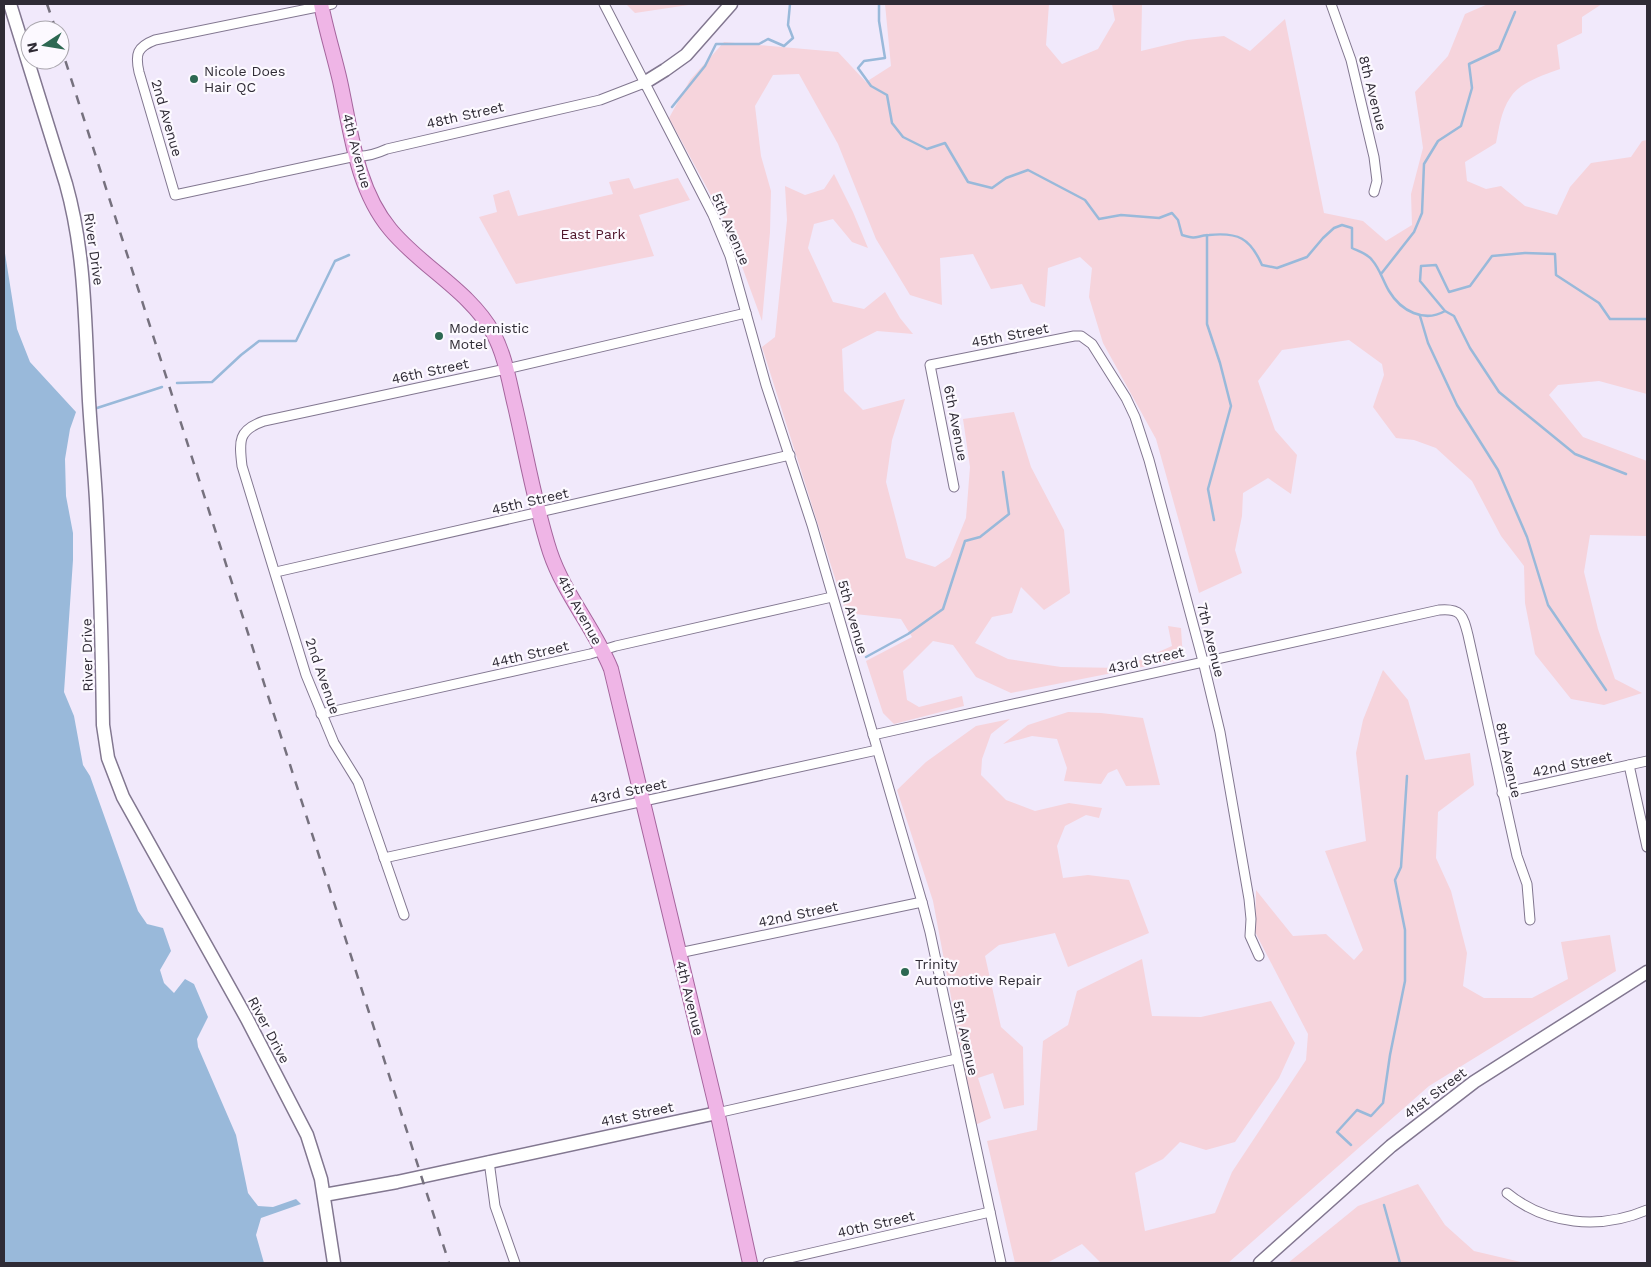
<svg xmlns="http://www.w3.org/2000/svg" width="1651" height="1267" viewBox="0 0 1651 1267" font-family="'Work Sans',sans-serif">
<rect width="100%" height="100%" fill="#f1e9fb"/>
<g fill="#f6d4dc">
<path d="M 626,4 L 695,4 L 635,13 Z"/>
<path d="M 885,4 L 1049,4 L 1046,45 L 1062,64 L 1098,49 L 1115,20 L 1112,4 L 1144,4 L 1142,5 L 1141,51 L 1187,40 L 1224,36 L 1250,51 L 1285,19 L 1324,213 L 1363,221 L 1386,241 L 1412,225 L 1411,194 L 1423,148 L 1415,92 L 1448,56 L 1465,14 L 1488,4 L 1602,4 L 1582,17 L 1582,33 L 1557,45 L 1560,69 C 1544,75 1520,82 1510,98 C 1501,111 1499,128 1496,143 L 1465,162 L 1467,181 L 1486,189 L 1501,186 L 1525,206 L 1557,215 L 1570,187 L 1591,163 L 1631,157 L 1642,141 L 1647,140 L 1647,394 L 1599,381 L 1558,385 L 1549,395 L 1583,437 L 1647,461 L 1647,536 L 1590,535 L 1584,572 L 1598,629 L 1615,679 L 1642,693 L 1604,705 L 1571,699 L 1535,654 L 1525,603 L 1524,566 L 1501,536 L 1472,481 L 1436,448 L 1414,440 L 1396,438 L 1373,407 L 1384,375 L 1382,364 L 1349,340 L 1282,350 L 1258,381 L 1275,430 L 1297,455 L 1291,494 L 1268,478 L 1243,493 L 1242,516 L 1235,550 L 1242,573 L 1199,593 L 1156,439 L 1103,343 L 1089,297 L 1092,268 L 1080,257 L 1048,268 L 1045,307 L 1031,302 L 1022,284 L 991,289 L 973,254 L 940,258 L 942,305 L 910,295 L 876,239 L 838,144 L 799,74 L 773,75 L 755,106 L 761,156 L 771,191 L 770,232 L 762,321 L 726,223 L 669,118 L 690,80 L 724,42 L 838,52 L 866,82 L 891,66 Z"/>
<path d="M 834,174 L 853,212 L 868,248 L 852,242 L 833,219 L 814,224 L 808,248 L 833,302 L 864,309 L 885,292 L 900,318 L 913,334 L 877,331 L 842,349 L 844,391 L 863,410 L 905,399 L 892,440 L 886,482 L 906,558 L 935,567 L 950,557 L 966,518 L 970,467 L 963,419 L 1014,412 L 1031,467 L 1064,530 L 1070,593 L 1044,610 L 1021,587 L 1012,613 L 992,617 L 975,643 L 1008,659 L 1061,667 L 1122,668 L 1172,646 L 1168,626 L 1181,628 L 1183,659 L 1011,693 L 976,677 L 953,645 L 933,641 L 903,671 L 907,700 L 919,707 L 962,696 L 964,706 L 894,724 L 883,713 L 866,661 L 912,637 L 901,619 L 846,613 L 762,347 L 775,337 L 787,220 L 785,186 L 805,195 L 824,189 Z"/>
<path d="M 629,178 L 634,189 L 678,178 L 690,200 L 639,215 L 654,256 L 516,284 L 479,217 L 497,212 L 493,195 L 509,190 L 518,216 L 613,194 L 609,182 Z"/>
<path d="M 1383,670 L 1408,700 L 1425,760 L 1470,753 L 1474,785 L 1438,812 L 1436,858 L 1451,891 L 1467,953 L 1463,986 L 1484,998 L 1532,998 L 1568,979 L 1561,942 L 1610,935 L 1616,971 L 1429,1086 L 1228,1263 L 1101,1263 L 1082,1244 L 1047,1263 L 1015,1263 L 987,1141 L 1037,1130 L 1043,1041 L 1068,1025 L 1077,991 L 1142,959 L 1152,1016 L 1201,1017 L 1271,1001 L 1295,1043 L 1279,1078 L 1235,1142 L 1206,1150 L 1180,1142 L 1163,1159 L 1135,1173 L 1145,1231 L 1215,1213 L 1232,1172 L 1306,1060 L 1308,1034 L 1255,932 L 1256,890 L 1293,936 L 1326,934 L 1354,960 L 1363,950 L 1325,851 L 1366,841 L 1356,753 L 1363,720 Z"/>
<path d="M 1068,712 L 1101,713 L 1143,718 L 1160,785 L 1126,786 L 1117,769 L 1108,773 L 1101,784 L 1064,781 L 1067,768 L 1057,739 L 1032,736 L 1003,744 L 1028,725 Z"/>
<path d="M 1010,719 L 991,734 L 982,759 L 981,775 L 1006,800 L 1035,811 L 1069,803 L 1102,808 L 1099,818 L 1086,815 L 1065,826 L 1057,846 L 1063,878 L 1088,875 L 1129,880 L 1149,933 L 1068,967 L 1055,933 L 999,945 L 985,956 L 1001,1027 L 1023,1047 L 1024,1105 L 1004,1109 L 993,1073 L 978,1078 L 991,1118 L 975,1125 L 933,901 L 897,790 L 926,762 L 976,726 Z"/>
<path d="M 1418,1184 L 1445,1225 L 1474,1251 L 1525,1263 L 1288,1263 L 1358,1206 Z"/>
</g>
<path fill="#99b9da" d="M 4,247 L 17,329 L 30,362 L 76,412 L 70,429 L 65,459 L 66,496 L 73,533 L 73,560 L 64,692 L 74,716 L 83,765 L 90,776 L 138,911 L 147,924 L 163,928 L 171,951 L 160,970 L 164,983 L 174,993 L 185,979 L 194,984 L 208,1017 L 197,1039 L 198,1047 L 236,1135 L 248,1193 L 258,1206 L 273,1207 L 296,1199 L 301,1204 L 261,1218 L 256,1235 L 264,1263 L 4,1263 Z"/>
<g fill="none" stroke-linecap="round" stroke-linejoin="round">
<g stroke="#99b9da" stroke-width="2.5">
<path d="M 879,4 L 879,21 L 885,58 L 864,61 L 858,68 L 871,86 L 887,95 L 892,123 L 903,137 L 927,149 L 945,143 L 968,182 L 992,188 L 1006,178 L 1028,170 L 1085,200 L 1099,219 L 1121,215 L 1159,218 L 1172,213 L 1178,220 L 1182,235 C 1199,240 1194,236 1209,235 C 1238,232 1250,238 1262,265 L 1277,268 L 1307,257 L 1323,238 L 1334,228 L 1342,225 L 1352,228 L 1352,248 C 1358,251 1368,254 1372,260 C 1380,269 1383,281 1389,291 C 1401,311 1424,323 1445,311 L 1420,281 L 1421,266 L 1436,265 L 1449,292 L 1470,286 L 1492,256 L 1525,253 L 1555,254 L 1556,275 L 1599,303 L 1610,319 L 1647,319"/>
<path d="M 672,107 L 705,66 L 716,44 L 759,44 L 768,39 L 784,46 L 793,38 L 788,25 L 790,4"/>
<path d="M 1207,235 L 1207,324 L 1220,363 L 1231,406 L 1208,489 L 1214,520"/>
<path d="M 1381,274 L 1414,232 L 1422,213 L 1424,164 L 1438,141 L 1461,126 L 1472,88 L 1469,64 L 1499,50 L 1515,12"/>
<path d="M 1445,311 L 1454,316 L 1470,348 L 1499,392 L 1575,454 L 1626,474"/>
<path d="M 1420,316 L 1428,343 L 1457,405 L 1498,470 L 1527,537 L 1548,605 L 1606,690"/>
<path d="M 177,383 L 212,382 L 241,355 L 259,341 L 296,341 L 335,261 L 349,255"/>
<path d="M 97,408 L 162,387"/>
<path d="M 866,657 L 908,634 L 943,609 L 965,541 L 980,537 L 1009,514 L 1003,472"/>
<path d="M 1351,1145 L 1337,1132 L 1357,1110 L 1371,1116 L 1383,1103 L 1390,1055 L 1405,981 L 1405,930 L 1395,880 L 1401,867 L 1407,776"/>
<path d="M 1384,1205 L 1400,1263"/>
</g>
<g stroke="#827790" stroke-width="11">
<g id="street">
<path d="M 332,4 L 155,40 C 137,47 135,54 139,72 L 175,195 L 356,156 C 367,157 376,154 387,149 L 600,100 L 644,83"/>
<path d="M 604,4 L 713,215 L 730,256 L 766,385 L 812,525 L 922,902 L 930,932 L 1001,1263"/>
<path d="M 1331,4 L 1351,60 L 1374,157 L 1377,181 L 1374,192"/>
<path d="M 954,487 L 930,365 L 1074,336 L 1081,336 L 1092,344 L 1126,398 L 1135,417 L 1149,460 L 1203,661 L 1220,732 L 1249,899 L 1251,919 L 1250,936 L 1259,956"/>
<path d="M 276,572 L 790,455"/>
<path d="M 321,714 L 590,654 L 616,646 L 832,597"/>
<path d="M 873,735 L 1439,610 C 1461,608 1463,615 1468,635 L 1517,856 L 1527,884 L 1530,920"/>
<path d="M 1629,765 L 1647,847"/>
<path d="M 1502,793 L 1647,761"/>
<path d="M 384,858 L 877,750"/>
<path d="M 404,915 L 358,782 L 334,743 L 306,675 L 242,466 C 239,441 238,430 264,421 L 506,369 L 746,313"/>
<path d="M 679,953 L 922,902"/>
<path d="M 717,1113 L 956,1059"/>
<path d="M 489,1161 L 495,1206 L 515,1263"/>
<path d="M 1507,1193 C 1546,1225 1600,1230 1647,1210"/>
<path d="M 768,1263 L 990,1212"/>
</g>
</g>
<g stroke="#827790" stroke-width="15">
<g id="secondary">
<path d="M 10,4 L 66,184 C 86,255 85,328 89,401 C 91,434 94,466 96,499 C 100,574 102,650 103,725 L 108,758 L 123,797 L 247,1019 L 307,1135 L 321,1179 L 334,1263"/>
<path d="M 644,83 L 665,70 L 686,55 L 731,4"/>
<path d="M 324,1195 L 397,1182 L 717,1113"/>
<path d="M 1260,1263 L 1391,1146 L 1474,1082 L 1647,972"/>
</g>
</g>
<g stroke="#a5659d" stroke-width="16">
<path id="primary" d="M 321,4 C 326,30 334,55 340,81 C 351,131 356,188 390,229 C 420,266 470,291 493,333 C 505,355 509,381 515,406 C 526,453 535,506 550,552 C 564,594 595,629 611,669 L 715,1102 L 750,1263"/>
</g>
<use href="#street" stroke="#fff" stroke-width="9"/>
<use href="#secondary" stroke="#fff" stroke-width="12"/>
<use href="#primary" stroke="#efb5e6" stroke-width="14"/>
<g stroke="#76717e" stroke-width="2.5" stroke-dasharray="9 9" stroke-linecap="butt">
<path d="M 47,4 L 56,30"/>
<path d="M 60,44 L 449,1263"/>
</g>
</g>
<g fill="#2d6852" stroke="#fcf9ff" stroke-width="2">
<circle cx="194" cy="79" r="5"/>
<circle cx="439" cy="336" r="5"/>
<circle cx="905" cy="972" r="5"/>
</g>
<g text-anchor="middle" stroke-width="4.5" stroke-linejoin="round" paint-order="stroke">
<g font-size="14" fill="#2f2b35" stroke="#fcf9ff" text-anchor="start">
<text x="204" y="76">Nicole Does<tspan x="204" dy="16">Hair QC</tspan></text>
<text x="449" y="333">Modernistic<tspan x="449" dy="16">Motel</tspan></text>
<text x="915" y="969">Trinity<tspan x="915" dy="16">Automotive Repair</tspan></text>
</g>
<g font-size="14" fill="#2f2b35" stroke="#fcf9ff">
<text transform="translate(1373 93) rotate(76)" y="5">8th Avenue</text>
<text transform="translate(465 115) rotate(-13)" y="5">48th Street</text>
<text transform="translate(167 118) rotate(74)" y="5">2nd Avenue</text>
<text transform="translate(357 151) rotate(75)" y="5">4th Avenue</text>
<text transform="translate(731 229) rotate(67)" y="5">5th Avenue</text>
<text transform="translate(94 249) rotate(82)" y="5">River Drive</text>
<text transform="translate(1010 335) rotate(-11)" y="5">45th Street</text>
<text transform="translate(430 371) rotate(-12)" y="5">46th Street</text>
<text transform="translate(956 423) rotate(79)" y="5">6th Avenue</text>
<text transform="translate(530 501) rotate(-13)" y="5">45th Street</text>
<text transform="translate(580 610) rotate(61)" y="5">4th Avenue</text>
<text transform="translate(853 617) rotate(74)" y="5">5th Avenue</text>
<text transform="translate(1211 640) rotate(76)" y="5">7th Avenue</text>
<text transform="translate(530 654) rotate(-13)" y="5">44th Street</text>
<text transform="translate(87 655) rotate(-91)" y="5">River Drive</text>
<text transform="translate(1146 660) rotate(-13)" y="5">43rd Street</text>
<text transform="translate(323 676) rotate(71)" y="5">2nd Avenue</text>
<text transform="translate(1509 760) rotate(78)" y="5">8th Avenue</text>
<text transform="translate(1572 764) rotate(-12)" y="5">42nd Street</text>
<text transform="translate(628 791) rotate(-12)" y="5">43rd Street</text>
<text transform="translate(798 914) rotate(-12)" y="5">42nd Street</text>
<text transform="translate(690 998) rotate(76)" y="5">4th Avenue</text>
<text transform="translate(269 1030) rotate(62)" y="5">River Drive</text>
<text transform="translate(966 1038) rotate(78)" y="5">5th Avenue</text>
<text transform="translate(1435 1093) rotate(-37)" y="5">41st Street</text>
<text transform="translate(637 1114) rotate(-12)" y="5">41st Street</text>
<text transform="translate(876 1224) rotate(-13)" y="5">40th Street</text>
</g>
<g font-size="14" fill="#4f152b" stroke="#fcf9ff">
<text x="593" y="239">East Park</text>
</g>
</g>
<rect width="1651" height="1267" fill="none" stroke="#2f2b35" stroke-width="10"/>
<g transform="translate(45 45) rotate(258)"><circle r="24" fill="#fcf9ff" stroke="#aaa7ae"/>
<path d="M0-4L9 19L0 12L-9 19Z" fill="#2d6852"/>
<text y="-8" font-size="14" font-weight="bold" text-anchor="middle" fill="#2f2b35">N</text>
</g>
</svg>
